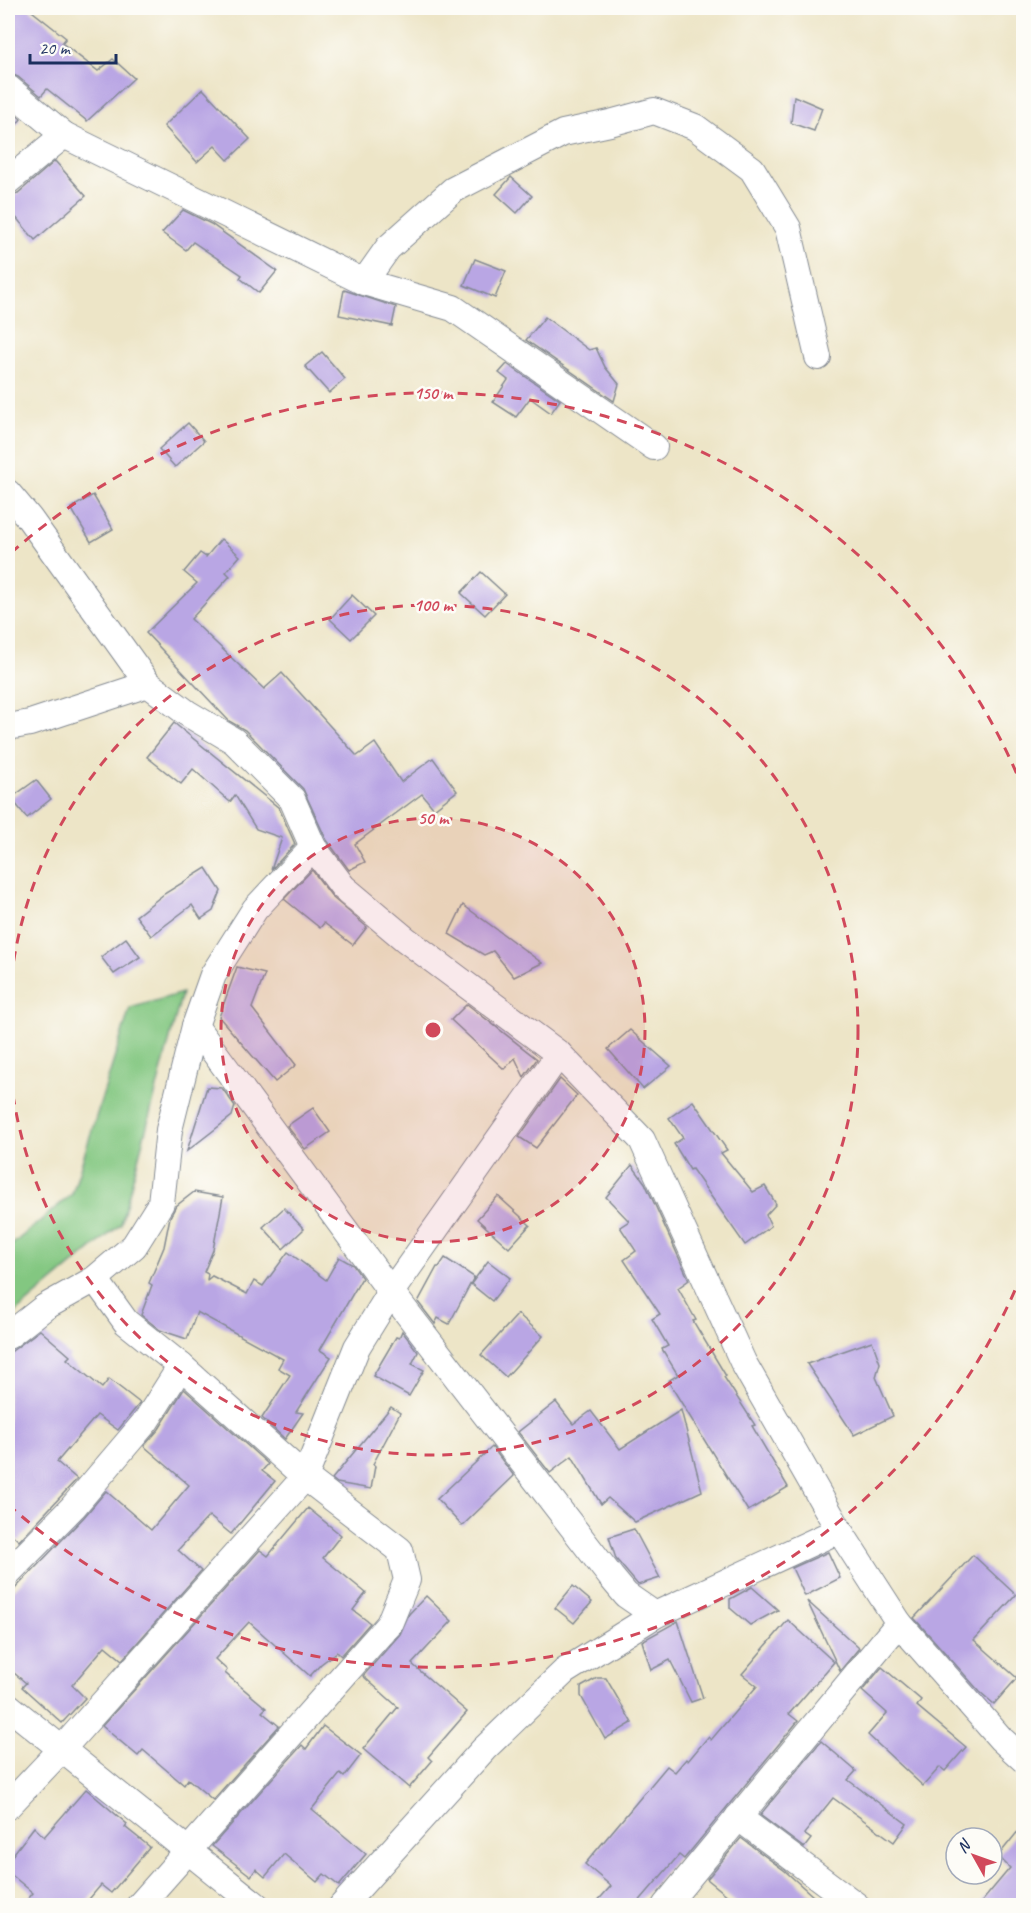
<svg xmlns="http://www.w3.org/2000/svg" width="1031" height="1913" viewBox="0 0 1031 1913" font-family="Caveat,sans-serif">
<rect width="100%" height="100%" fill="#fdfcf7"/>
<filter id="ink" filterUnits="userSpaceOnUse"><feTurbulence type="fractalNoise" baseFrequency=".0167" numOctaves="2"/><feDisplacementMap in="SourceGraphic" scale="12" xChannelSelector="R" yChannelSelector="G"/><feConvolveMatrix kernelMatrix="1 2 1 2 8 2 1 2 1" color-interpolation-filters="sRGB"/></filter>
<filter id="wash" filterUnits="userSpaceOnUse"><feTurbulence type="fractalNoise" baseFrequency=".008" numOctaves="4" result="noise"/><feDisplacementMap in="SourceGraphic" scale="24" xChannelSelector="R" yChannelSelector="G"/><feGaussianBlur stdDeviation="1.35" result="paint"/><feColorMatrix in="noise" values="0 0 0 0 0 0 0 0 0 0 0 0 0 0 0 0 0 1.4 0 .05"/><feComposite in="paint" operator="in"/></filter>
<g filter="url(#wash)">
<rect width="100%" height="100%" fill="#ede5c7"/>
<path fill="#83c781" stroke="#4f7b70" stroke-width="1.5" d="M 182,993 L 121,1224 L 8,1319 L 8,1248 L 72,1194 L 130,1008 Z"/>
<g id="blocks">
<g fill="#b9a6e4">
<path d="M 8,8 L 28,8 L 66,38 L 62,43 L 98,71 L 113,59 L 134,78 L 87,121 L 47,89 L 41,96 L 18,77 L 8,73 Z"/>
<path d="M 203,89 L 250,139 L 228,160 L 215,146 L 197,162 L 164,126 Z"/>
<path d="M 794,96 L 822,108 L 814,131 L 791,123 Z"/>
<path d="M 8,107 L 21,119 L 8,135 Z"/>
<path d="M 55,161 L 86,196 L 35,240 L 8,208 L 8,198 L 18,193 Z"/>
<path d="M 511,177 L 532,196 L 517,213 L 496,194 Z"/>
<path d="M 183,210 L 211,224 L 277,271 L 259,293 L 240,278 L 242,275 L 193,242 L 186,250 L 162,233 Z"/>
<path d="M 475,259 L 506,271 L 495,298 L 464,285 Z"/>
<path d="M 344,290 L 396,307 L 392,326 L 339,315 Z"/>
<path d="M 545,317 L 589,350 L 596,348 L 605,367 L 619,384 L 614,401 L 526,340 Z"/>
<path d="M 322,352 L 345,379 L 329,393 L 305,366 Z"/>
<path d="M 507,364 L 560,400 L 551,413 L 530,398 L 516,417 L 493,402 L 508,380 L 499,373 Z"/>
<path d="M 188,423 L 204,441 L 175,467 L 159,449 Z"/>
<path d="M 93,495 L 113,529 L 91,542 L 71,508 Z"/>
<path d="M 221,539 L 240,556 L 226,572 L 230,576 L 191,619 L 264,689 L 282,673 L 357,756 L 375,743 L 401,782 L 433,758 L 457,791 L 434,809 L 422,794 L 355,844 L 365,862 L 349,870 L 326,839 L 303,789 L 245,730 L 229,721 L 146,633 L 197,583 L 184,572 L 200,553 L 206,557 Z"/>
<path d="M 481,572 L 505,594 L 485,615 L 461,593 Z"/>
<path d="M 352,595 L 374,616 L 351,639 L 330,619 Z"/>
<path d="M 174,723 L 279,808 L 295,844 L 271,870 L 282,838 L 256,829 L 235,795 L 230,802 L 193,769 L 181,784 L 147,757 Z"/>
<path d="M 36,780 L 51,799 L 27,818 L 11,798 Z"/>
<path d="M 206,868 L 221,891 L 213,911 L 201,919 L 192,905 L 151,936 L 136,916 L 164,894 Z"/>
<path d="M 312,870 L 333,898 L 367,927 L 353,945 L 324,923 L 320,928 L 284,899 Z"/>
<path d="M 463,905 L 503,934 L 542,963 L 514,977 L 493,951 L 484,955 L 449,934 Z"/>
<path d="M 126,938 L 140,957 L 114,974 L 101,957 Z"/>
<path d="M 237,967 L 265,974 L 252,1008 L 296,1065 L 275,1082 L 219,1017 Z"/>
<path d="M 467,1004 L 537,1059 L 524,1077 L 515,1058 L 504,1069 L 451,1020 Z"/>
<path d="M 630,1030 L 671,1066 L 643,1089 L 608,1049 Z"/>
<path d="M 560,1079 L 577,1095 L 536,1148 L 519,1137 Z"/>
<path d="M 207,1087 L 222,1088 L 235,1106 L 232,1116 L 187,1151 Z"/>
<path d="M 693,1101 L 727,1150 L 721,1153 L 753,1192 L 765,1186 L 776,1204 L 766,1215 L 771,1226 L 745,1245 L 692,1169 L 690,1170 L 674,1144 L 683,1138 L 669,1118 Z"/>
<path d="M 313,1108 L 330,1132 L 305,1149 L 287,1126 Z"/>
<path d="M 632,1165 L 645,1183 L 689,1280 L 678,1288 L 696,1320 L 693,1321 L 726,1376 L 724,1377 L 755,1425 L 752,1426 L 788,1487 L 748,1511 L 668,1381 L 678,1375 L 662,1349 L 668,1346 L 652,1319 L 660,1314 L 624,1260 L 636,1251 L 620,1227 L 629,1221 L 606,1197 Z"/>
<path d="M 194,1192 L 223,1197 L 213,1250 L 204,1272 L 208,1274 L 207,1280 L 212,1276 L 247,1294 L 254,1281 L 263,1286 L 288,1252 L 326,1280 L 339,1257 L 353,1265 L 362,1278 L 320,1350 L 331,1357 L 296,1412 L 303,1413 L 285,1439 L 262,1418 L 290,1375 L 278,1368 L 283,1359 L 197,1312 L 187,1339 L 160,1330 L 141,1315 L 152,1285 L 149,1283 L 164,1247 L 170,1217 L 176,1206 Z"/>
<path d="M 498,1196 L 530,1225 L 509,1248 L 477,1219 Z"/>
<path d="M 284,1208 L 304,1229 L 283,1249 L 263,1227 Z"/>
<path d="M 445,1258 L 474,1277 L 449,1324 L 438,1318 L 435,1324 L 418,1302 L 437,1267 L 439,1267 Z"/>
<path d="M 488,1261 L 510,1278 L 492,1301 L 471,1284 Z"/>
<path d="M 518,1314 L 543,1336 L 506,1377 L 481,1355 Z"/>
<path d="M 40,1330 L 70,1356 L 67,1359 L 102,1388 L 109,1379 L 140,1403 L 118,1430 L 97,1415 L 57,1462 L 77,1479 L 19,1541 L 8,1531 L 8,1354 Z"/>
<path d="M 402,1331 L 418,1352 L 412,1364 L 424,1370 L 409,1396 L 373,1376 L 396,1337 L 399,1338 Z"/>
<path d="M 872,1341 L 880,1363 L 876,1377 L 893,1416 L 854,1435 L 807,1364 Z"/>
<path d="M 184,1389 L 268,1464 L 262,1471 L 275,1481 L 231,1534 L 209,1516 L 178,1550 L 201,1571 L 122,1660 L 105,1646 L 72,1685 L 85,1698 L 62,1723 L 22,1687 L 26,1683 L 8,1668 L 8,1596 L 84,1517 L 106,1491 L 151,1530 L 189,1485 L 144,1446 L 159,1429 Z"/>
<path d="M 556,1402 L 573,1424 L 591,1411 L 620,1449 L 681,1410 L 702,1491 L 635,1522 L 608,1498 L 601,1504 L 572,1456 L 550,1473 L 518,1432 Z"/>
<path d="M 391,1407 L 400,1413 L 373,1464 L 375,1466 L 371,1489 L 337,1483 L 332,1479 Z"/>
<path d="M 492,1447 L 514,1476 L 462,1526 L 437,1499 Z"/>
<path d="M 308,1508 L 341,1535 L 323,1558 L 366,1593 L 353,1610 L 370,1623 L 341,1656 L 337,1652 L 321,1664 L 310,1676 L 249,1622 L 215,1659 L 227,1670 L 225,1673 L 266,1708 L 262,1712 L 279,1726 L 213,1800 L 188,1779 L 184,1785 L 143,1750 L 138,1756 L 102,1726 L 260,1550 L 268,1556 Z"/>
<path d="M 634,1529 L 660,1578 L 638,1585 L 616,1559 L 609,1537 Z"/>
<path d="M 828,1552 L 840,1578 L 805,1596 L 792,1568 Z"/>
<path d="M 973,1555 L 1016,1595 L 974,1640 L 1017,1678 L 994,1704 L 980,1692 L 914,1618 Z"/>
<path d="M 573,1586 L 592,1602 L 574,1623 L 555,1608 Z"/>
<path d="M 752,1587 L 778,1610 L 750,1625 L 730,1608 L 730,1599 Z"/>
<path d="M 426,1596 L 452,1621 L 412,1664 L 467,1712 L 428,1757 L 432,1761 L 409,1788 L 363,1749 L 398,1707 L 363,1676 L 400,1634 L 409,1614 Z"/>
<path d="M 807,1601 L 859,1648 L 840,1671 Z"/>
<path d="M 788,1620 L 834,1662 L 789,1714 L 798,1721 L 684,1859 L 679,1855 L 636,1905 L 594,1905 L 611,1886 L 585,1864 L 667,1766 L 675,1772 L 686,1759 L 688,1761 L 708,1737 L 711,1740 L 757,1686 L 742,1674 Z"/>
<path d="M 678,1621 L 703,1698 L 691,1702 L 670,1660 L 651,1670 L 642,1641 Z"/>
<path d="M 882,1667 L 921,1700 L 917,1706 L 966,1747 L 945,1771 L 940,1767 L 923,1786 L 868,1735 L 887,1713 L 862,1691 Z"/>
<path d="M 597,1678 L 606,1678 L 632,1723 L 605,1739 L 581,1696 L 581,1687 Z"/>
<path d="M 323,1726 L 361,1755 L 344,1777 L 340,1774 L 312,1809 L 366,1854 L 339,1886 L 324,1874 L 317,1882 L 284,1854 L 265,1877 L 256,1869 L 251,1876 L 212,1846 L 302,1745 L 306,1749 Z"/>
<path d="M 821,1741 L 856,1771 L 848,1780 L 907,1824 L 894,1842 L 833,1798 L 804,1834 L 811,1839 L 804,1848 L 760,1815 Z"/>
<path d="M 86,1789 L 127,1824 L 125,1827 L 150,1847 L 111,1893 L 101,1885 L 84,1905 L 23,1905 L 33,1893 L 8,1872 L 8,1861 L 34,1827 L 44,1837 Z"/>
<path d="M 1023,1825 L 1023,1905 L 979,1905 L 1010,1868 L 998,1856 Z"/>
<path d="M 741,1838 L 785,1871 L 823,1905 L 739,1905 L 707,1879 Z"/>
</g>
</g>
</g>
<g filter="url(#ink)">
<use href="#blocks" fill-opacity="0" stroke="#848a92" stroke-width="1.5"/>
<g fill="none" stroke-linecap="round" stroke-linejoin="round">
<g stroke="#848a92" stroke-width="28">
<g id="street">
<path d="M 8,88 L 64,135 L 364,282 L 453,308 L 654,447"/>
<path d="M 8,181 L 64,135"/>
<path d="M 364,282 L 388,248 L 453,190 L 563,133 L 610,123 L 654,111 L 695,127 L 752,169 L 788,228 L 818,357"/>
<path d="M 8,493 L 29,518 L 148,684 L 187,713 L 234,741 L 292,799 L 313,847 L 343,887 L 405,939 L 559,1054 L 642,1140 L 743,1362 L 839,1530 L 899,1623 L 1001,1739 L 1024,1760"/>
<path d="M 8,727 L 30,723 L 148,684"/>
<path d="M 195,1026 L 391,1292 L 611,1577 L 626,1595 L 655,1615"/>
<path d="M 95,1279 L 126,1322 L 181,1366 L 305,1477 L 400,1550 L 407,1580 L 389,1624 L 139,1906"/>
<path d="M 8,1336 L 45,1307 L 95,1279 L 134,1246 L 161,1203 L 169,1130 L 195,1026 L 213,975 L 255,909 L 313,847"/>
<path d="M 8,1573 L 73,1507 L 146,1421 L 181,1366"/>
<path d="M 8,1706 L 257,1906"/>
<path d="M 8,1806 L 61,1750 L 305,1477 L 357,1347 L 391,1292 L 559,1054"/>
<path d="M 738,1817 L 857,1906"/>
<path d="M 342,1906 L 484,1749 L 565,1671 L 655,1615 L 839,1530"/>
<path d="M 665,1906 L 899,1623"/>
</g>
</g>
<use href="#street" stroke="#fff" stroke-width="26"/>
</g>
</g>
<circle cx="433" cy="1030" r="212" fill="#d1495b" fill-opacity=".12"/>
<g fill="none" stroke="#d1495b" stroke-width="3" stroke-dasharray="10 8">
<circle cx="433" cy="1030" r="212"/>
<circle cx="433" cy="1030" r="425"/>
<path d="M1022 1274A637 637 0 0 1 11 1507M11 553A637 637 0 0 1 1022 786"/>
</g>
<circle cx="433" cy="1030" r="9" fill="#d1495b" stroke="#fdfcf7" stroke-width="3"/>
<g font-size="18" text-anchor="middle" font-weight="bold" fill="#d1495b" stroke="#fdfcf7" stroke-width="5" stroke-linejoin="round" paint-order="stroke">
<text x="433" y="399">150 m</text>
<text x="433" y="611">100 m</text>
<text x="433" y="824">50 m</text>
</g>
<rect width="1031" height="1913" fill="none" stroke="#fdfcf7" stroke-width="30"/>
<g transform="translate(974 1856) rotate(310)"><circle r="28" fill="#fdfcf7" stroke="#a3aaba" stroke-width="1.5"/>
<path d="M0-4.5L10 22L0 15L-10 22Z" fill="#d1495b"/>
<text y="-9" font-size="16" font-weight="bold" text-anchor="middle" fill="#1b2f5e">N</text>
</g>
<path d="M30 54v9h86v-9" fill="none" stroke="#1b2f5e" stroke-width="3"/>
<text x="39" y="54" font-size="18" fill="#1b2f5e" stroke="#fdfcf7" stroke-width="4.5" paint-order="stroke">20 m</text>
</svg>
